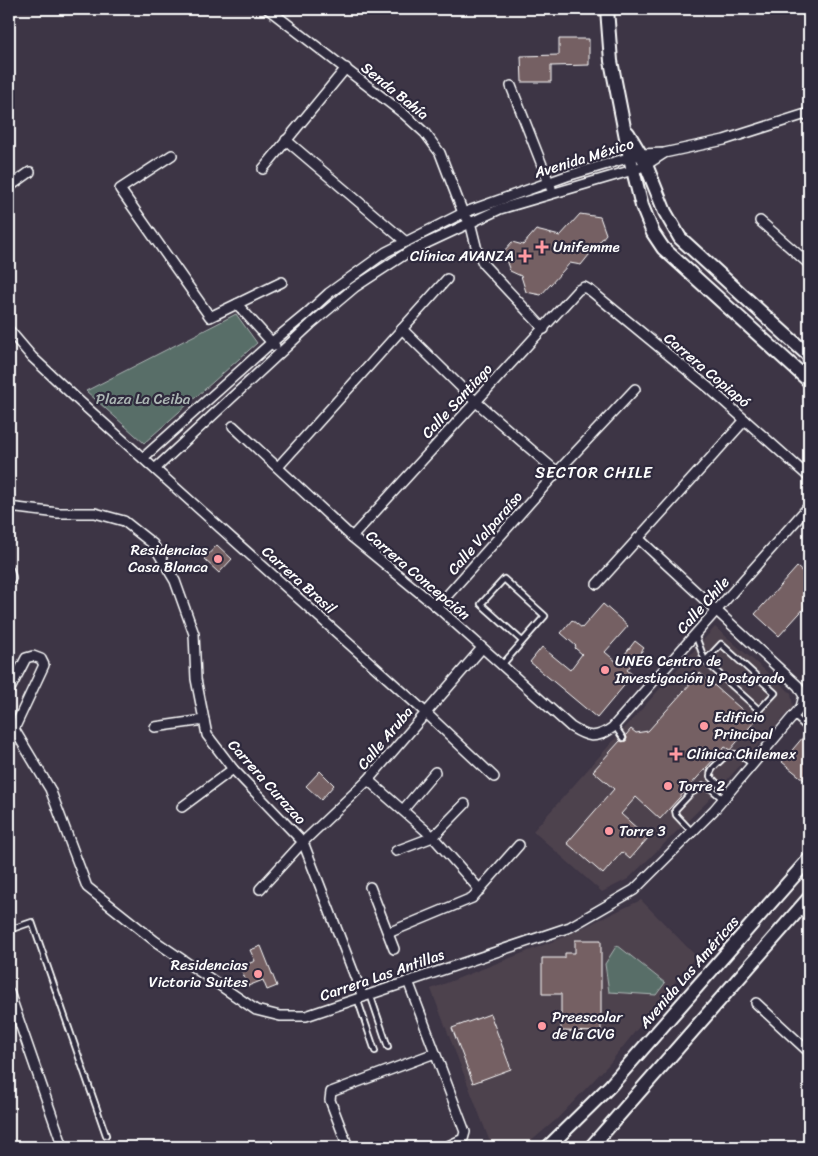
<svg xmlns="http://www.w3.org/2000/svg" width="818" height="1156" viewBox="0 0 818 1156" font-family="Sriracha,sans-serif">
<rect width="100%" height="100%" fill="#3d3545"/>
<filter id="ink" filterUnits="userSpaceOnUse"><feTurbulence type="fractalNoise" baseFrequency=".02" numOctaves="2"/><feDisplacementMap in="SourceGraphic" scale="10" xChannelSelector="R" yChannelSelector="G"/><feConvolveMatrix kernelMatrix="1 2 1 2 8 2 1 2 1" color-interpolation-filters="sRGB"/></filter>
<g filter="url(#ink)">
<g fill="#4e424e">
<path d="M 715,627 L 791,693 L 793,707 L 707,802 L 628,879 L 602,892 L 533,831 Z"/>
<path d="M 641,900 L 696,956 L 609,1064 L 557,1119 L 524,1147 L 492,1147 L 431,989 L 559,939 Z"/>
</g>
<g fill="#586e68" stroke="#acb6b4">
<path d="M 236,314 L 257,343 L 144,443 L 86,391 Z"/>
<path d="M 617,945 L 665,983 L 656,995 L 609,992 L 605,964 Z"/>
</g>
<g fill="#756063" stroke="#fff">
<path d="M 559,39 L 589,39 L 589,65 L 551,66 L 551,82 L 522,82 L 521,56 L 559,55 Z"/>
<path d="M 580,214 L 600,217 L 606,234 L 581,265 L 570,263 L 541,295 L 526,292 L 521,276 L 510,271 L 503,252 L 512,242 L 523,245 L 536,230 L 560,236 Z"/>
<path d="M 217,545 L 232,559 L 219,573 L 204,559 Z"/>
<path d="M 797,567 L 809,578 L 809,603 L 779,636 L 755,614 Z"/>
<path d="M 603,604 L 628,626 L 605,652 L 618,663 L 635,641 L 644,648 L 627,670 L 633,675 L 597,718 L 530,662 L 542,647 L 570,670 L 582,654 L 575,648 L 576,646 L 561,633 L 572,620 L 582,628 Z"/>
<path d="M 700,673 L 755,721 L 730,750 L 725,747 L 660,819 L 636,797 L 621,814 L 648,838 L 630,859 L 622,852 L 603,874 L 567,843 L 614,789 L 593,771 L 620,741 L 626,741 L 627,738 L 626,735 L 631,729 L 636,733 L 648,731 Z"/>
<path d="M 804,736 L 809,741 L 809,784 L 782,762 Z"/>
<path d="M 320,771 L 334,785 L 321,800 L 306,786 Z"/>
<path d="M 575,940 L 601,940 L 601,1032 L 561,1031 L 561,994 L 542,994 L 542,958 L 565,958 L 565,953 L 575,953 Z"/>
<path d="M 261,946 L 277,986 L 267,990 L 263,980 L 248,986 L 240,967 L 255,961 L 250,950 Z"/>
<path d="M 490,1014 L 511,1069 L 473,1083 L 452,1028 Z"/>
</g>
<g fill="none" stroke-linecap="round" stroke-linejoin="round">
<g stroke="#fff" stroke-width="8">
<g id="lane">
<path d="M 695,634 L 705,661 L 759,710 L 775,693 L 721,644 L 705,661"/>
<path d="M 502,665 L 545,616 L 504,579 L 481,604 L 522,641"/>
<path d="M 794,716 L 809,730"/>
<path d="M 614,725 L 623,738"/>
<path d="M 728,794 L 710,776 C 710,770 714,767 718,763 C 732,748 739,753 753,765"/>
<path d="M 692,832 L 676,815 L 675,810 L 691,793 L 704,786 L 709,787 L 723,799"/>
<path d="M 9,930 L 32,922 L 106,1135"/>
<path d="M 370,994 L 388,1047"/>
<path d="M 357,998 L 375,1051"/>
</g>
</g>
<g stroke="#fff" stroke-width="12">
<g id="street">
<path d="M 268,9 L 404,114 L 425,133 L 440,153 L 463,213 L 470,222 L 477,250 L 484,265 L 544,329"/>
<path d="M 511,86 L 551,188"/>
<path d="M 286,140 L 406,242"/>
<path d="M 172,155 L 120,189 L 210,317 L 282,282"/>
<path d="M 263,169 L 346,68"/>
<path d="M 9,187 L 30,172"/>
<path d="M 760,221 L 809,264"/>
<path d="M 237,304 L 275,346"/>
<path d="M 402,329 L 475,401 L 557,472"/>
<path d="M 9,330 L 32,357 L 78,400 L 425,712 L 494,777"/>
<path d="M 233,426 L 352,537 L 437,607 L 571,727 C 587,737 595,740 612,728 L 809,506"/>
<path d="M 143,458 L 271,343 L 305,315 L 329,293 L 386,252 L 463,213 L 567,176 L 641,154 L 664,153 L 724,140 L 809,113"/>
<path d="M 278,467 L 447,279"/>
<path d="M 155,469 L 311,324 L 355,287 L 410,251 L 500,209 L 633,170 L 646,165 L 663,154"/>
<path d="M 9,507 L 58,513 L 95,513 L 124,521 L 153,544 L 175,581 L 194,634 L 196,679 L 207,735 L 233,769 L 303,842 L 363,997"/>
<path d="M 352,537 L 578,290 L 584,287 L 591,291 L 709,388 L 809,477"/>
<path d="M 9,571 L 11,578"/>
<path d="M 597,584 L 745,420"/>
<path d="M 437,607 L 557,472 L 635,389"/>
<path d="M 9,691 L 26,658 L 33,656 L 41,659 L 44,665 L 14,729"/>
<path d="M 9,726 L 14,729 L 50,789 L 87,887 L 155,941 L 256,1010 L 280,1016 L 306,1016 L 570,927 L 634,890 L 714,810 L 801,707 L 804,696 L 798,686 L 638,538"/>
<path d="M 155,727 L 204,720"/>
<path d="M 368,780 L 433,837 L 480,890"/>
<path d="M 182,807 L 233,769"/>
<path d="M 403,810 L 435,772"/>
<path d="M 396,851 L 433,837 L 465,804"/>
<path d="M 370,887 L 394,949"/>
<path d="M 260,889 L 303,842 L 368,780 L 482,648"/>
<path d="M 388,933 L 472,898 L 519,845"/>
<path d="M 408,981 L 465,1132 L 463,1139 L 446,1147"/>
<path d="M 9,992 L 63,1147"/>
<path d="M 756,1003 L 809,1052"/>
<path d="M 348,1147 L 330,1100 L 331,1092 L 435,1053"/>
</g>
</g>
<g stroke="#fff" stroke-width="16">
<g id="secondary">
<path d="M 607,9 L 611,61 L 630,158 L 642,206 L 653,233 L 663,248 L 809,381"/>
<path d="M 628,133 L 644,160 L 665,212 L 680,238 L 809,356"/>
<path d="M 548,1147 L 610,1086 L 809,859"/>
<path d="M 591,1147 L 809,898"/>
</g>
</g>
<use href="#lane" stroke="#2f2a3d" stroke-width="4.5"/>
<use href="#street" stroke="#2f2a3d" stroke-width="9"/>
<use href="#secondary" stroke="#2f2a3d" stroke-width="12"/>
</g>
</g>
<g fill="#ff9aa2" stroke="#2f2a3d" stroke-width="2">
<path d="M539.5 239.5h5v5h5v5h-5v5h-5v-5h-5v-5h5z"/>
<path d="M522.5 248.5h5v5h5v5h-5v5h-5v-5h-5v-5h5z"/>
<circle cx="218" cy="559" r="5"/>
<circle cx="605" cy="670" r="5"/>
<circle cx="704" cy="726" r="5"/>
<path d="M673.5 746.5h5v5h5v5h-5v5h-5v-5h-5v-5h5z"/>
<circle cx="668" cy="786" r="5"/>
<circle cx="609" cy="831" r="5"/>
<circle cx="258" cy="974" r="5"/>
<circle cx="542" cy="1026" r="5"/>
</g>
<g text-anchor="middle" stroke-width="4.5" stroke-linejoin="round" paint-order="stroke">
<g font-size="15" fill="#fff" stroke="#2f2a3d">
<text transform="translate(395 91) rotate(39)" y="5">Senda Bahía</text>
<text transform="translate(584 158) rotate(-17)" y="5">Avenida México</text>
<text transform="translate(707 370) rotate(40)" y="5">Carrera Copiapó</text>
<text transform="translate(457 401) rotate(-47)" y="5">Calle Santiago</text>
<text transform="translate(485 533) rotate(-49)" y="5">Calle Valparaíso</text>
<text transform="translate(418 575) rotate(40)" y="5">Carrera Concepción</text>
<text transform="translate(299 580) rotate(42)" y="5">Carrera Brasil</text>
<text transform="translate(703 605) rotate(-48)" y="5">Calle Chile</text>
<text transform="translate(385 738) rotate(-50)" y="5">Calle Aruba</text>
<text transform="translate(267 782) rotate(48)" y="5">Carrera Curazao</text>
<text transform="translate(689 972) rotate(-49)" y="5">Avenida Las Américas</text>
<text transform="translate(382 975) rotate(-19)" y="5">Carrera Las Antillas</text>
</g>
<g font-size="15" fill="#fff" stroke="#2f2a3d" text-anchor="start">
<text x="553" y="252">Unifemme</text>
<text x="514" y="261" text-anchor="end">Clínica AVANZA</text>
<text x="208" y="555" text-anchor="end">Residencias<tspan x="208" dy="17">Casa Blanca</tspan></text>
<text x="615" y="666">UNEG Centro de<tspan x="615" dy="17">Investigación y Postgrado</tspan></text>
<text x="714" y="722">Edificio<tspan x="714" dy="17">Principal</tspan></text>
<text x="687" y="759">Clínica Chilemex</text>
<text x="678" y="791">Torre 2</text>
<text x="619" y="836">Torre 3</text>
<text x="248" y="970" text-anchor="end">Residencias<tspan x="248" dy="17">Victoria Suites</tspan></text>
<text x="552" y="1022">Preescolar<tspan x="552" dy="17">de la CVG</tspan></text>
</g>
<g font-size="15" fill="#acb6b4" stroke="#2f2a3d">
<text x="143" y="404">Plaza La Ceiba</text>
</g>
<g font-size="16" letter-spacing="1" fill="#fff" stroke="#2f2a3d">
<text x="594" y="478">SECTOR CHILE</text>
</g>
</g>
<rect width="818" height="1156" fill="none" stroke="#2f2a3d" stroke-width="30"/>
<rect x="15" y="15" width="788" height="1126" fill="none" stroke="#fff" stroke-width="2" filter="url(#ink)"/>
</svg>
